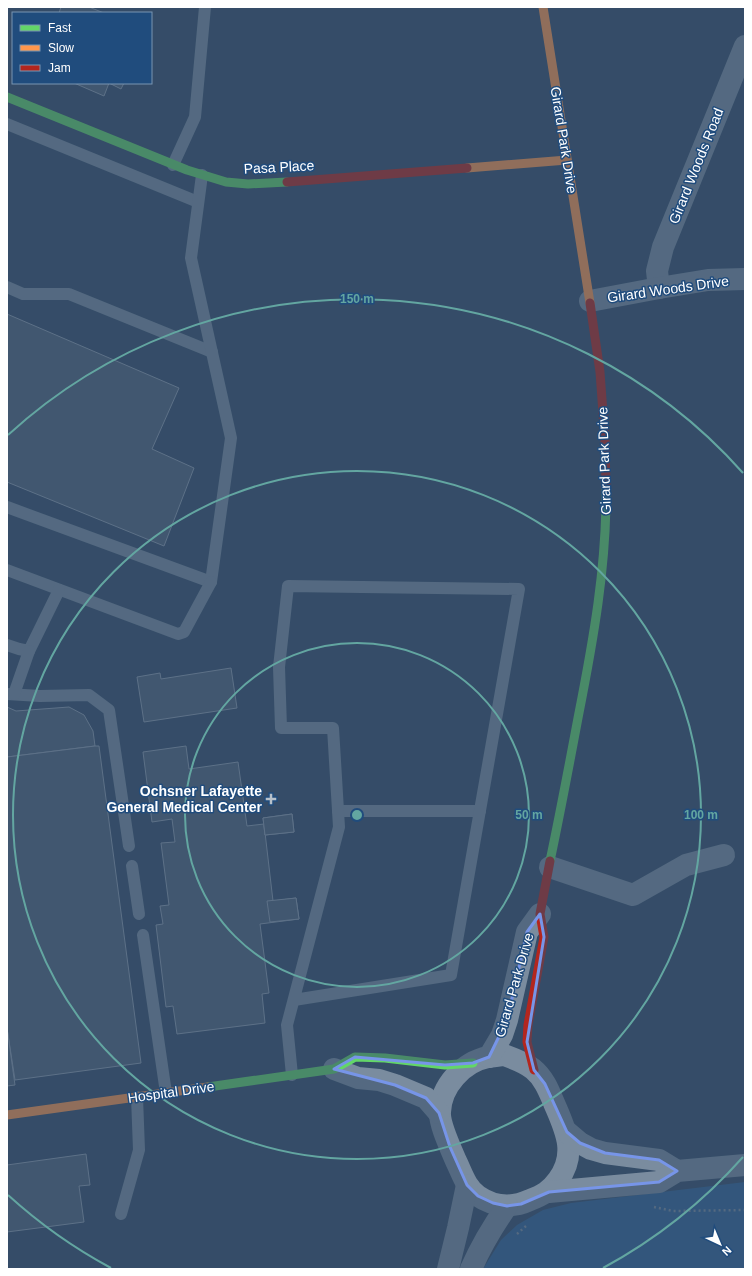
<svg xmlns="http://www.w3.org/2000/svg" width="752" height="1276" viewBox="0 0 752 1276" font-family="Helvetica,sans-serif">
<rect width="100%" height="100%" fill="#354d68"/>
<path fill="#326394" d="M 745,1182 L 745,1269 L 483,1269 L 501,1240 L 517,1225 L 543,1210 L 571,1203 Z"/>
<g fill="#50647a" stroke="#8d9cad">
<path d="M 61,7 L 89,7 L 104,13 L 59,13 Z"/>
<path d="M 74,83 L 124,83 L 121,89 L 109,83 L 104,96 Z"/>
<path d="M 7,314 L 179,388 L 152,449 L 194,468 L 164,546 L 7,482 Z"/>
<path d="M 231,668 L 237,708 L 144,722 L 137,677 L 160,673 L 161,679 Z"/>
<path d="M 7,707 L 16,711 L 69,707 L 84,715 L 93,731 L 95,746 L 7,757 Z"/>
<path d="M 95,746 L 99,746 L 141,1063 L 15,1080 L 7,1028 L 7,757 Z"/>
<path d="M 186,746 L 189,769 L 238,762 L 247,826 L 264,824 L 273,901 L 296,898 L 299,919 L 260,924 L 269,993 L 262,994 L 265,1023 L 177,1034 L 173,1006 L 166,1007 L 156,925 L 163,924 L 160,906 L 169,905 L 161,843 L 175,842 L 172,819 L 152,822 L 143,752 Z"/>
<path d="M 292,814 L 294,832 L 265,835 L 263,818 Z"/>
<path d="M 292,814 L 294,832 L 265,835 L 263,818 Z"/>
<path d="M 296,898 L 299,919 L 270,922 L 267,901 Z"/>
<path d="M 7,1028 L 15,1085 L 7,1086 Z"/>
<path d="M 86,1154 L 90,1185 L 79,1186 L 84,1222 L 7,1232 L 7,1165 Z"/>
</g>
<g fill="none" stroke-linecap="round" stroke-linejoin="round">
<g stroke="#7a8c9f" stroke-width="2.5" stroke-dasharray="2 3" stroke-linecap="butt">
<path d="M 654,1207 L 673,1211 L 745,1210"/>
<path d="M 517,1234 L 526,1226"/>
</g>
<g stroke="#7a8c9f" stroke-width="12">
<path d="M 7,124 L 198,202"/>
<path d="M 173,165 L 195,117 L 205,7"/>
<path d="M 7,287 L 23,294 L 69,294 L 212,352"/>
<path d="M 7,507 L 211,582 L 231,438 L 191,258 L 202,175"/>
<path d="M 7,570 L 178,634 L 184,632 L 211,582"/>
<path d="M 7,645 L 19,649 L 29,651 L 59,590"/>
<path d="M 7,694 L 40,696 L 89,695 L 109,710 L 129,846"/>
<path d="M 14,694 L 29,651"/>
<path d="M 338,811 L 480,811"/>
<path d="M 132,866 L 139,914"/>
<path d="M 143,935 L 166,1093"/>
<path d="M 292,1075 L 287,1025 L 339,827 L 333,728 L 281,728 L 279,667 L 288,586 L 519,589 L 451,975 L 294,1000"/>
<path d="M 121,1214 L 139,1150 L 137,1097"/>
</g>
<g stroke="#7a8c9f" stroke-width="22">
<path d="M 659,288 L 657,271 L 663,247 L 745,46"/>
<path d="M 590,301 L 659,288 L 708,280 L 745,279"/>
<path d="M 550,867 L 633,895 L 686,865 L 724,855"/>
<path d="M 504,1055 C 515,1059 524,1062 533,1069 C 544,1078 549,1091 554,1103 C 565,1129 578,1153 558,1180 C 550,1191 543,1195 530,1200 C 513,1208 494,1207 478,1196 C 466,1188 462,1173 456,1161 C 451,1149 439,1124 440,1112 C 441,1086 463,1062 488,1057 C 493,1056 499,1056 504,1055 Z"/>
<path d="M 489,1057 L 502,1035 L 507,1020 L 527,932 L 540,914"/>
<path d="M 334,1069 L 358,1078 L 379,1080 L 395,1085 L 426,1098 L 439,1113"/>
<path d="M 567,1132 L 580,1143 L 591,1149 L 605,1153 L 659,1160 L 677,1171"/>
<path d="M 549,1192 L 659,1182 L 677,1171 L 745,1165"/>
<path d="M 448,1269 L 458,1228 L 467,1185"/>
<path d="M 471,1269 C 481,1246 493,1226 507,1206"/>
</g>
<g stroke="#63d668" stroke-width="9">
<path d="M 7,97 L 187,170 L 226,182 L 248,184 L 287,182"/>
<path d="M 550,861 C 560,814 569,766 578,718 C 593,642 607,565 606,487"/>
<path d="M 208,1087 L 334,1069 L 355,1057 L 385,1058 L 445,1065 L 473,1063"/>
</g>
<g stroke="#ff974d" stroke-width="9">
<path d="M 543,7 L 590,303"/>
<path d="M 467,168 L 567,160"/>
<path d="M 7,1115 L 208,1087"/>
</g>
<g stroke="#b3261e" stroke-width="9">
<path d="M 287,182 L 467,168"/>
<path d="M 590,303 L 600,372 L 605,441 L 606,487"/>
<path d="M 534,1070 L 527,1042 L 528,1025 L 544,937 L 540,914 L 550,861"/>
</g>
</g>
<path d="M0 0H752V1276H0ZM 540,914 L 544,937 L 527,1042 L 534,1070 L 545,1084 L 567,1132 L 580,1143 L 605,1153 L 659,1160 L 677,1171 L 659,1182 L 549,1192 L 521,1204 L 507,1206 L 493,1203 L 478,1196 L 467,1185 L 450,1147 L 439,1113 L 426,1098 L 395,1085 L 334,1069 L 355,1057 L 445,1065 L 473,1063 L 489,1057 L 507,1020 L 527,932 Z" fill="#354d68" fill-opacity=".55" fill-rule="evenodd"/>
<path fill="none" stroke="#7795e8" stroke-width="3" stroke-linejoin="round" d="M 540,914 L 544,937 L 527,1042 L 534,1070 L 545,1084 L 567,1132 L 580,1143 L 605,1153 L 659,1160 L 677,1171 L 659,1182 L 549,1192 L 521,1204 L 507,1206 L 493,1203 L 478,1196 L 467,1185 L 450,1147 L 439,1113 L 426,1098 L 395,1085 L 334,1069 L 355,1057 L 445,1065 L 473,1063 L 489,1057 L 507,1020 L 527,932 Z"/>
<g fill="none" stroke="#63a6a1" stroke-width="2">
<circle cx="357" cy="815" r="172"/>
<circle cx="357" cy="815" r="344"/>
<path d="M743 1157A516 516 0 0 1 603 1268M111 1268A516 516 0 0 1 8 1195M8 435A516 516 0 0 1 743 473"/>
</g>
<path fill="#b8c1ca" stroke="#204c7d" stroke-width="1.5" d="M269 793h4v4h4v4h-4v4h-4v-4h-4v-4h4z"/>
<g text-anchor="middle" stroke-width="3" stroke-linejoin="round" paint-order="stroke">
<g font-size="14" fill="#fff" stroke="#204c7d">
<text transform="translate(564 140) rotate(81)" y="5">Girard Park Drive</text>
<text transform="translate(696 166) rotate(-68)" y="5">Girard Woods Road</text>
<text transform="translate(279 167) rotate(-3)" y="5">Pasa Place</text>
<text transform="translate(668 289) rotate(-8)" y="5">Girard Woods Drive</text>
<text transform="translate(604 461) rotate(-92)" y="5">Girard Park Drive</text>
<text transform="translate(514 985) rotate(-74)" y="5">Girard Park Drive</text>
<text transform="translate(171 1092) rotate(-8)" y="5">Hospital Drive</text>
</g>
<g font-size="14" font-weight="bold" fill="#fff" stroke="#204c7d" text-anchor="end">
<text x="262" y="796">Ochsner Lafayette<tspan x="262" dy="16">General Medical Center</tspan></text>
</g>
</g>
<circle cx="357" cy="815" r="6" fill="#63a6a1" stroke="#204c7d" stroke-width="2"/>
<g font-size="12" text-anchor="middle" font-weight="bold" fill="#63a6a1" stroke="#204c7d" stroke-width="3" stroke-linejoin="round" paint-order="stroke">
<text x="357" y="303">150 m</text>
<text x="529" y="819">50 m</text>
<text x="701" y="819">100 m</text>
</g>
<rect width="752" height="1276" fill="none" stroke="#ffffff" stroke-width="16"/>
<rect x="12" y="12" width="140" height="72" fill="#204c7d" stroke="#7994b1"/>
<rect x="20" y="25" width="20" height="6" fill="#63d668" stroke="#7994b1"/>
<text x="48" y="32" font-size="12" fill="#ffffff">Fast</text>
<rect x="20" y="45" width="20" height="6" fill="#ff974d" stroke="#7994b1"/>
<text x="48" y="52" font-size="12" fill="#ffffff">Slow</text>
<rect x="20" y="65" width="20" height="6" fill="#b3261e" stroke="#7994b1"/>
<text x="48" y="72" font-size="12" fill="#ffffff">Jam</text>
<g transform="translate(720 1244) rotate(136)" stroke="#204c7d" stroke-width="3" paint-order="stroke">
<path d="M0-3L7 15L0 10L-7 15Z" fill="#ffffff"/>
<text y="-6" font-size="11" font-weight="bold" text-anchor="middle" fill="#ffffff">N</text>
</g>
</svg>
